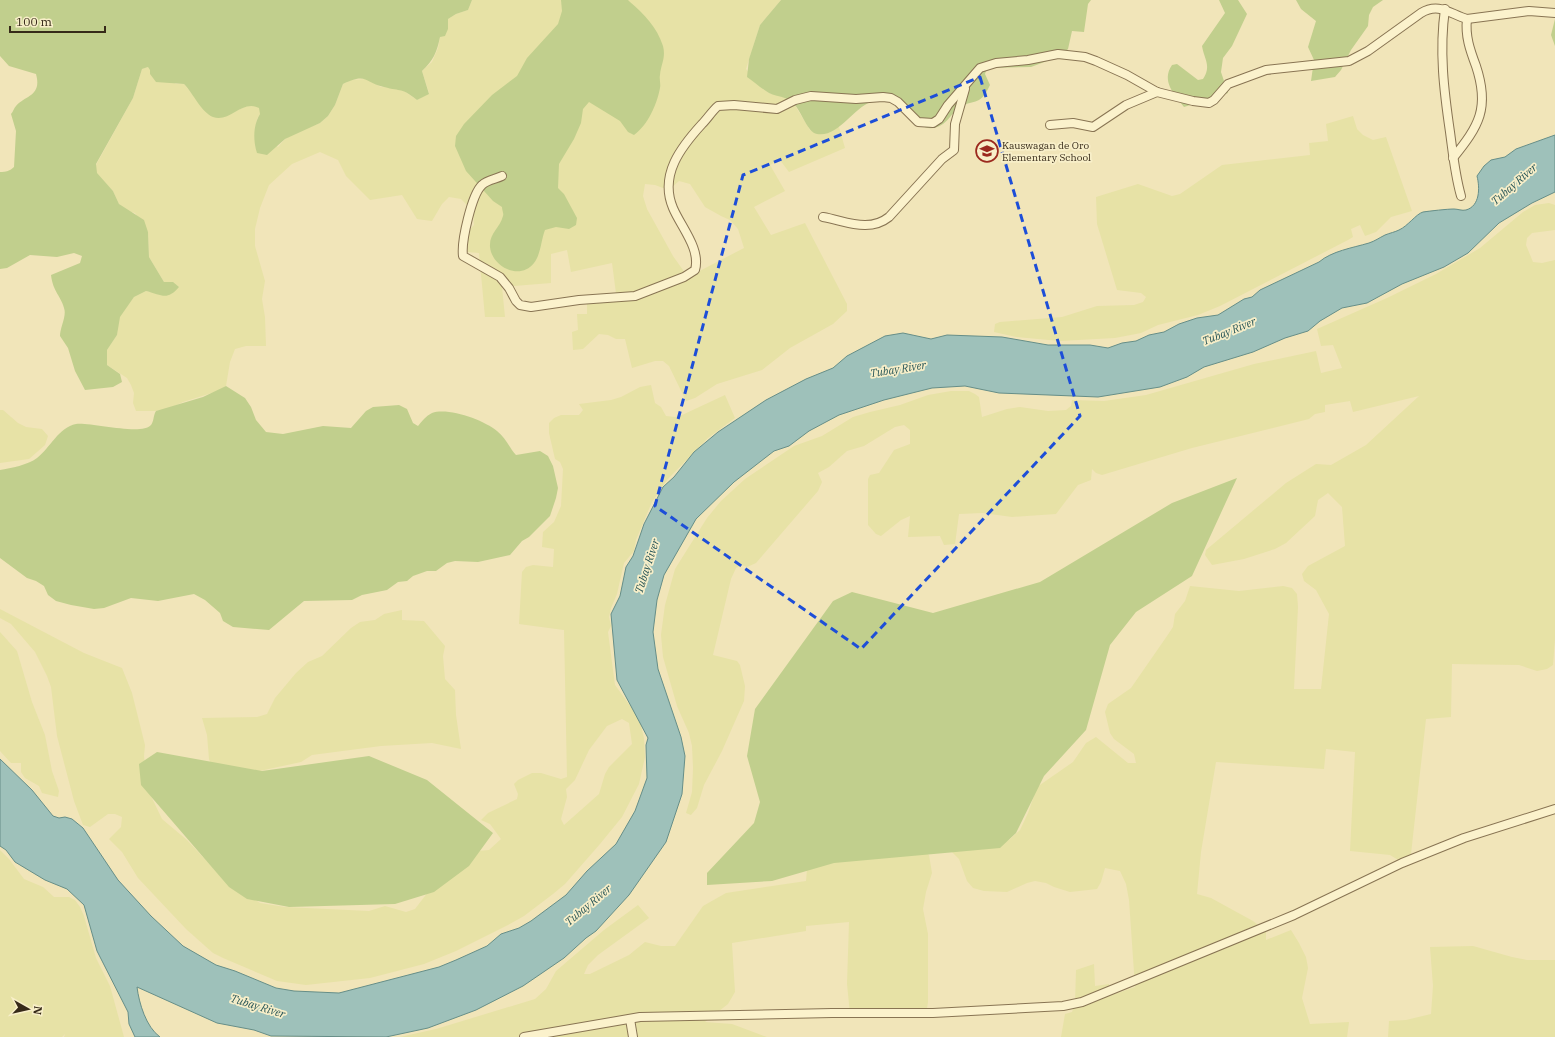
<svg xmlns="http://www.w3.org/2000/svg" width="1555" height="1037" viewBox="0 0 1555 1037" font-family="'IBM Plex Serif',serif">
<rect width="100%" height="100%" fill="#f1e5b9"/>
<g fill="#e7e2a6" fill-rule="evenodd">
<path d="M 472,0 L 781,0 L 760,25 L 746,69 L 762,88 L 769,93 L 784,97 L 794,104 L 810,130 L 817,134 L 826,133 L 839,127 L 845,148 L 789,172 L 780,160 L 770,165 L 785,191 L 754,207 L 771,235 L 805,223 L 847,304 L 847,311 L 833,324 L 790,348 L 762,370 L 717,384 L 695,398 L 686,401 L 669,366 L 663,361 L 655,361 L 632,368 L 625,339 L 616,339 L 608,335 L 599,334 L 583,349 L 573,350 L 572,332 L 578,330 L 577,314 L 587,314 L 587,304 L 617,301 L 612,263 L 571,272 L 567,250 L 551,254 L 551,283 L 502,287 L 505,317 L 485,317 L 479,253 L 467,252 L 467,232 L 474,225 L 473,211 L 461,199 L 449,197 L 442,204 L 432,221 L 417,219 L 402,195 L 370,200 L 346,176 L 338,160 L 320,152 L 292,164 L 269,185 L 260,208 L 255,229 L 255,246 L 265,281 L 262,299 L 265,317 L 266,346 L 246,346 L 235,349 L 230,362 L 226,386 L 218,391 L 183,402 L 169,409 L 156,411 L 136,411 L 133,403 L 134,393 L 131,385 L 127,378 L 107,365 L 107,350 L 117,335 L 119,317 L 134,297 L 146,291 L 154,293 L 173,282 L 164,282 L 149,257 L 148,232 L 135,213 L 127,211 L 119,204 L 113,191 L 96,173 L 96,165 L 133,98 L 142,69 L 148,67 L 176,84 L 184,84 L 206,111 L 225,116 L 247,106 L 255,106 L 260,108 L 260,114 L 257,119 L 256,129 L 278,147 L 285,139 L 295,133 L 320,123 L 328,116 L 335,105 L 343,84 L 351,80 L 366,79 L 381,87 L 400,88 L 417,100 L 429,93 L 422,71 L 432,62 L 438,48 L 440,37 L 448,29 L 448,19 L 456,14 L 468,10 ZM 679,181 L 690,184 L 705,207 L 721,216 L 730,220 L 738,229 L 744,248 L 688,277 L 673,256 L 647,209 L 643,196 L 645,184 L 655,185 L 663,188 L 671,188 Z"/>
<path d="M 1353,116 L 1357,129 L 1363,135 L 1373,140 L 1386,137 L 1412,211 L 1391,217 L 1376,232 L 1365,236 L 1360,225 L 1351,229 L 1353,237 L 1348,240 L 1220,306 L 1198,315 L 1158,325 L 1141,333 L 1115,338 L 1060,341 L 1016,337 L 994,332 L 995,324 L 1000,322 L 1062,317 L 1097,306 L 1134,305 L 1143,302 L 1146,297 L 1141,293 L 1117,290 L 1097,224 L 1096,197 L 1138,184 L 1172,196 L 1180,194 L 1222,165 L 1310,155 L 1309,143 L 1328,141 L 1326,124 Z"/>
<path d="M 1549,203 L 1555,205 L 1555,230 L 1532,233 L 1527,238 L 1526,245 L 1533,262 L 1542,263 L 1555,260 L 1555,639 L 1553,665 L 1547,669 L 1537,671 L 1519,665 L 1452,664 L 1451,717 L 1426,719 L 1411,854 L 1406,861 L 1400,861 L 1390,855 L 1350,851 L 1355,752 L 1326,749 L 1324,769 L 1216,762 L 1201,852 L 1197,894 L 1211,898 L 1253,921 L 1266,931 L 1266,940 L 1291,930 L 1299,943 L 1306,957 L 1308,968 L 1302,998 L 1310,1024 L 1349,1022 L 1347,1037 L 1061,1037 L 1065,1014 L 1072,1012 L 1075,1003 L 1076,970 L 1094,964 L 1095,986 L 1109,984 L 1109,996 L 1135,987 L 1129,900 L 1126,884 L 1120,871 L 1105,868 L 1101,882 L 1097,889 L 1070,892 L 1054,887 L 1046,883 L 1035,881 L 1027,883 L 1007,892 L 984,891 L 973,888 L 967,881 L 959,859 L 949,849 L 997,845 L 1009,840 L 1020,830 L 1028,813 L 1037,787 L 1073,762 L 1086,743 L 1096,737 L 1128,763 L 1136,763 L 1134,754 L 1114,739 L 1110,733 L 1105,712 L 1108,704 L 1131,688 L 1167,636 L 1173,627 L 1175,614 L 1185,601 L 1190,586 L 1239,591 L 1283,586 L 1292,588 L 1297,594 L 1298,607 L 1294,689 L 1321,689 L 1329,614 L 1316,590 L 1304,581 L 1302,574 L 1308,566 L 1345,546 L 1342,507 L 1328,493 L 1318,500 L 1315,516 L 1286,543 L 1275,549 L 1244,559 L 1212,565 L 1205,555 L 1206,550 L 1286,483 L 1316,464 L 1331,465 L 1366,445 L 1419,396 L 1353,412 L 1350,401 L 1325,405 L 1325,412 L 1315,414 L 1309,419 L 1192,448 L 1102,475 L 1096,473 L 1092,469 L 1091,480 L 1078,485 L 1056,514 L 1012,517 L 983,513 L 959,514 L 955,544 L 944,545 L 940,536 L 908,537 L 910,516 L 901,520 L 881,536 L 876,534 L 868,525 L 868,479 L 870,475 L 879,473 L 894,450 L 910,444 L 910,430 L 904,425 L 895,427 L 864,446 L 847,451 L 829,467 L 818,473 L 822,482 L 818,491 L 756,563 L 747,567 L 742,565 L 736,568 L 731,579 L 713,655 L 737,661 L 740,665 L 745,686 L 744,701 L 722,751 L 704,785 L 697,808 L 691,815 L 686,813 L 692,792 L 693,768 L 692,746 L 689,733 L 677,706 L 663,657 L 661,635 L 665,605 L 675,569 L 707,518 L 721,501 L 745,479 L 794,446 L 822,436 L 853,417 L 870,412 L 900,405 L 928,395 L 951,391 L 969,391 L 975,394 L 979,397 L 982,417 L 1007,409 L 1020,407 L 1048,411 L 1066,410 L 1071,406 L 1072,400 L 1104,401 L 1146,395 L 1254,364 L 1316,351 L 1321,373 L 1342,368 L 1333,345 L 1321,346 L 1317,329 L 1387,298 L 1436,274 L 1480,248 L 1523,212 L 1535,205 Z"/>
<path d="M 651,385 L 655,403 L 661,407 L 666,416 L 675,417 L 682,415 L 725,395 L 735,418 L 708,438 L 667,480 L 652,502 L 636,540 L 634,551 L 624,563 L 617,594 L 611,608 L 609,617 L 611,626 L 608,632 L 615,685 L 639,718 L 644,738 L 645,757 L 639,784 L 622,817 L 600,844 L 565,884 L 553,894 L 524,916 L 508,925 L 456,951 L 424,964 L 370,978 L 306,985 L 277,981 L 223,958 L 213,953 L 186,929 L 138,878 L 122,852 L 109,839 L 121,827 L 122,817 L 115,814 L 108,814 L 90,827 L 83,825 L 74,801 L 57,736 L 51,687 L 47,676 L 35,652 L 11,624 L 0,618 L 0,609 L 84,653 L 122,668 L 132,693 L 145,745 L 144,756 L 147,782 L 151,796 L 162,819 L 187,840 L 214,869 L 249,895 L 260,903 L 285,907 L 369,911 L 385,906 L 406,912 L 415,909 L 428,892 L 477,851 L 489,850 L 501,839 L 490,824 L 481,820 L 488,813 L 517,799 L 518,794 L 514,784 L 518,780 L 532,773 L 541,773 L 561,779 L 567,777 L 564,630 L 519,624 L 522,572 L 526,567 L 533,565 L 553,567 L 554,549 L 542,547 L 543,532 L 554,522 L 561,506 L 563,469 L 560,462 L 555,459 L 549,433 L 549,423 L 554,418 L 561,415 L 579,415 L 583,410 L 579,404 L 611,400 L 621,397 L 640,387 ZM 622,719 L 629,723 L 632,744 L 609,767 L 605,774 L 599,794 L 564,825 L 561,819 L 567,797 L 566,789 L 575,780 L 589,750 L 607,726 Z"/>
<path d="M 0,410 L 3,410 L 18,423 L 26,427 L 42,429 L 48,436 L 45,445 L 29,459 L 0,463 Z"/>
<path d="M 402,610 L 402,620 L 424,621 L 445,646 L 443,656 L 445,679 L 455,690 L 456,715 L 461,749 L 432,743 L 381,746 L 312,755 L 301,762 L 255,772 L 211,764 L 209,759 L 207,735 L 202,718 L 257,717 L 267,714 L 275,698 L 296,673 L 308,662 L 322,656 L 351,628 L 360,622 L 375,620 L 384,614 Z"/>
<path d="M 0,632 L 17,651 L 32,702 L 45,735 L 52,771 L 59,791 L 58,797 L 42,793 L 39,786 L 25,778 L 21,772 L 21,763 L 11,763 L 0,751 Z"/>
<path d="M 921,848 L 929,855 L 932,873 L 926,892 L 923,909 L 928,934 L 928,1002 L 926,1015 L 850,1014 L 847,984 L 849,922 L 806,926 L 806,931 L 732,943 L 735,992 L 728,1004 L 705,1022 L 732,1024 L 767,1037 L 400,1037 L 436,1029 L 535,999 L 546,989 L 556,971 L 604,930 L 638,905 L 649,918 L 598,955 L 588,965 L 584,974 L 590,974 L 629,955 L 645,942 L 661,946 L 675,946 L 703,906 L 726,893 L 806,881 L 807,869 L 833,860 Z"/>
<path d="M 0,850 L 9,859 L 24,879 L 43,887 L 54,897 L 69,897 L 75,900 L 80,907 L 84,916 L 96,958 L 110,986 L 124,1037 L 64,1037 L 65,1034 L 62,1037 L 0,1037 Z"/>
<path d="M 1473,946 L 1512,957 L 1527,960 L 1555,960 L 1555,1037 L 1388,1037 L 1389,1021 L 1406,1020 L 1431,1014 L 1433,986 L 1430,947 Z"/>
</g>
<g fill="#c1cf8d">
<path d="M 0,0 L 472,0 L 468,10 L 456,14 L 448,19 L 448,29 L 445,36 L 440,37 C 437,52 433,61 422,71 L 429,94 L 417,100 C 401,87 402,92 384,87 C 364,83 368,72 343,84 L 335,105 L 328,116 L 320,123 L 285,139 L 267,155 L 257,153 C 253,141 253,125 260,114 L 259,108 C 242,99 230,123 213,117 C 201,112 193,93 184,84 L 156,82 L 150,74 L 150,70 L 148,67 L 142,69 L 133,98 L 96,164 L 97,173 L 113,191 L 119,204 L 144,220 L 148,232 L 149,257 L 164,282 L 173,282 L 179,287 C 167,301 162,295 146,291 L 134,297 L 120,317 L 117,335 L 107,350 L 107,365 L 120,374 L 122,382 L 113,387 L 85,390 L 75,371 L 68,348 L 60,336 C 60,327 67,316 64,308 C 61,296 53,292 51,275 L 80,263 L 82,256 L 74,253 L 57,257 L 30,255 L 7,268 L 0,269 L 0,172 C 6,172 10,171 14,167 L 16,131 L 11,114 C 13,112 14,108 16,106 C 26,95 42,96 36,74 L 9,66 L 0,56 Z"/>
<path d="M 561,0 L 628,0 L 630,2 C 644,14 657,27 663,46 C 666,58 661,64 660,75 C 659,79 661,84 660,88 C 657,104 648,125 634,135 L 628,132 L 620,121 L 589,102 L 583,109 L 581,123 L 574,139 L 559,164 L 558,188 L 564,194 L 577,218 L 576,225 L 569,229 L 556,227 L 545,230 C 541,240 541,254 534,263 C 520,281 492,267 490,247 C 489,233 500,228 503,216 C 504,214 502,210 502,207 L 493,201 L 466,171 L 455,146 L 456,136 L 464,124 L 492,95 L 517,76 L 527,58 L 558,24 L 562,11 Z"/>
<path d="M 781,0 L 1091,0 L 1088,4 L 1084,32 L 1072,31 L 1068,49 L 1062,55 L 1055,58 L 1031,67 L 987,68 L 985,74 L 990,85 C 979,109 973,97 958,109 C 952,113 949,120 943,124 C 921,138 912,113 897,104 C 891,100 878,100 871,102 C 853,108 838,138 817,134 C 808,133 801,111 794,104 C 785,95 779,98 769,93 C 762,89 754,82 747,77 L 749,59 L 760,25 Z"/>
<path d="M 1219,0 L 1238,0 L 1247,14 L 1232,46 L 1223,58 L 1221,72 L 1228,93 L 1184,107 C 1174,94 1161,81 1172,65 L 1177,64 L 1198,80 L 1203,79 C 1212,66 1204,59 1202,46 L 1225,13 Z"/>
<path d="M 1296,0 L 1383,0 L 1373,7 L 1369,15 L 1368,26 L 1351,50 L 1341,70 L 1335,77 L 1311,81 L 1314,60 L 1308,47 L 1316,21 L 1301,9 Z"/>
<path d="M 1555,19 L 1555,46 L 1551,35 Z"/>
<path d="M 226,386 L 245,398 L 251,407 L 256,420 L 266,432 L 283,434 L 323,426 L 351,428 L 366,411 L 373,407 L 399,405 L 407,409 L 413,423 L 418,426 C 422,421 426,416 432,413 C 448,407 484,420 497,431 C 505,437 509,447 516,455 L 540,451 L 548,456 L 553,466 L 558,488 L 556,498 L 550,516 L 529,537 L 522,541 L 510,555 L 478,562 L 455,561 L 447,563 L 436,571 L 427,571 L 413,576 L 407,581 L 398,582 L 387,590 L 362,595 L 352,600 L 304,601 L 269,630 L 233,627 L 223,621 L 220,613 L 205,600 L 194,594 L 158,601 L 131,598 L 104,608 L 94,609 L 71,605 L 56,601 L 48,595 L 44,586 L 36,581 L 27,578 L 0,558 L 0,470 C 11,468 28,465 37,458 C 50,448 59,427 76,424 C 90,422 142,436 151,425 C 154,421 153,416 156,411 L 203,397 Z"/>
<path d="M 1237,478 L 1192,576 L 1136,612 L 1110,645 L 1086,730 L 1044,776 L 1016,833 L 1000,848 L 834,863 L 772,881 L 707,885 L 707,873 L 754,823 L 760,802 L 747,756 L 755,709 L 833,601 L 852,592 L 933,613 L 1040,582 L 1172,503 Z"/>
<path d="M 157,752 L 262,771 L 369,756 L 427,780 L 493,833 L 469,866 L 434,892 L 395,904 L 289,907 L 247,899 L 229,887 L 141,785 L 139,764 Z"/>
</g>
<path fill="#9ec1ba" stroke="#668e88" d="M 1555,135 L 1555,192 L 1532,203 L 1499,223 L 1468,253 L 1444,267 L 1402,284 L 1367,303 L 1342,308 L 1320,321 L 1308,331 L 1285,338 L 1253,352 L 1204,367 L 1187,377 L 1160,387 L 1098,397 L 999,393 L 965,386 L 932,388 L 884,400 L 839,415 L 809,431 L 789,446 L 774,451 L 734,482 L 696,519 L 664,575 L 657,600 L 653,632 L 658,669 L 681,737 L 685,756 L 682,794 L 666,842 L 629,895 L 596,931 L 586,938 L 564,958 L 523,986 L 476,1010 L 428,1028 L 386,1037 L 271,1036 L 254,1030 L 217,1023 L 137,987 C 139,1003 146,1027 160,1037 L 135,1037 L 129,1024 L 128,1012 L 97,951 L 84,905 L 67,889 L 45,880 L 15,862 L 6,850 L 0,846 L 0,759 L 32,790 L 53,816 L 59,818 L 65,817 L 72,819 L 83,828 L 118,880 L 151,916 L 183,946 L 216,965 L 235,971 L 276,988 L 294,991 L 339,993 L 439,967 L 456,960 L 487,946 L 501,934 L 519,928 L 531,921 L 566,895 L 587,871 L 616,844 L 635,811 L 647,778 L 646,745 L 648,738 L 617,680 L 611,614 L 620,596 L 626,567 L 633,556 L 644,524 L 663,487 L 674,477 L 694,452 L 718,432 L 766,400 L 806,379 L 833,368 L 847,356 L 885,336 L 903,333 L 931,339 L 947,335 L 1002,337 L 1048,345 L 1090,345 L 1108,348 L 1122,343 L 1136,341 L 1149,335 L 1164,332 L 1179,324 L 1197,318 L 1218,315 L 1244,299 L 1252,297 L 1260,290 L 1319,262 C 1332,251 1352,248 1369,243 C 1375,241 1379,238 1385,235 C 1390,233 1395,232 1399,230 C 1408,226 1416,214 1423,212 C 1430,211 1447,209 1454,209 C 1458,209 1462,211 1466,210 C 1480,206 1480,188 1477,176 L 1484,166 L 1491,160 L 1505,157 L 1516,149 Z"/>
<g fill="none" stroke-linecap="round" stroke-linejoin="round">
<g stroke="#887453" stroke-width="10">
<g id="minor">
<path d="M 1445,9 C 1439,51 1444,91 1450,132 C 1453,154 1455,175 1461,196"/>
<path d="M 1050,125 L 1073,123 L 1093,127 L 1126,105 L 1157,92"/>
<path d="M 1453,158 C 1479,126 1490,108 1476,66 C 1470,50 1465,36 1467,19"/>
<path d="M 502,176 C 496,179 487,180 482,185 C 472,194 461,241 463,256 L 500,277 L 509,288 L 516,301 L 520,305 L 531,307 L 579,300 L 635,296 L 684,277 L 695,270 C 701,249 681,227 673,208 C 659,175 681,147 702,124 C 708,118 712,111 718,106 L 734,105 L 777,109 L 795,100 L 811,96 L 856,99 L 883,97 L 891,98 L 898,102 L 918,122 L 933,123 L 939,119 L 948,105 L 980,68 L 996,63 L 1028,60 L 1058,54 L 1085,57 L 1096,61 L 1127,75 L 1157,92 L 1193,101 L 1209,103 L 1214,100 L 1228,84 L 1266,70 L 1349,61 L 1368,51 L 1421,13 C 1439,2 1450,14 1467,19 L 1529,11 L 1555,13"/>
<path d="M 823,217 C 846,221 869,233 889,217 L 942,159 L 954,150 L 955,124 L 965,89"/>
<path d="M 630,1019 L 633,1037"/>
<path d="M 524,1037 L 640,1017 L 832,1013 L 933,1013 L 1063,1006 L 1082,1002 L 1294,915 L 1402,863 L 1464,838 L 1555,809"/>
</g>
</g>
<use href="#minor" stroke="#fbf2cc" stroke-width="8"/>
</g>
<path fill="none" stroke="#1d4ed8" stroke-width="3" stroke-dasharray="8 5" stroke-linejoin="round" d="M 980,77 L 1080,416 L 861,649 L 655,506 L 743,175 Z"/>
<defs>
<g id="school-ring" transform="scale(1.15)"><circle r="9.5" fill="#f8efc9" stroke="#9b291e" stroke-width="1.5"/><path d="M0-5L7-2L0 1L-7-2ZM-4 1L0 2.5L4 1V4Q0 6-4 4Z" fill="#9b291e"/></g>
</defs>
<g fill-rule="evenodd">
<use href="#school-ring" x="987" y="151"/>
</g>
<g text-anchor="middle" stroke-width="3.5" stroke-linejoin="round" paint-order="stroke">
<g font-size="10" fill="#362a19" stroke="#f8efc9" text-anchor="start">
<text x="1002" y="149">Kauswagan de Oro<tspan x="1002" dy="12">Elementary School</tspan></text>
</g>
<g font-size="11" font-style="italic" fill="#275557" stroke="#f8efc9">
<text transform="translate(1514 184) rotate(-41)" y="4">Tubay River</text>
<text transform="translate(1229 331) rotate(-22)" y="4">Tubay River</text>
<text transform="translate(898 369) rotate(-9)" y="4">Tubay River</text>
<text transform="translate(647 566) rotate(-72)" y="4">Tubay River</text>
<text transform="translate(588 905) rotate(-40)" y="4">Tubay River</text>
<text transform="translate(258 1006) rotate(17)" y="4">Tubay River</text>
</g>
</g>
<g transform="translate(28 1009) rotate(98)" stroke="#f8efc9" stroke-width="3" paint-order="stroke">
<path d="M0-3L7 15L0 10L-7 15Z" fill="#362a19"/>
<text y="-6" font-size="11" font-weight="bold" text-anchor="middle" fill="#362a19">N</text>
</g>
<path d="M10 26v6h95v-6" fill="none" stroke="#362a19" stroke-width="2"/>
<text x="16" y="26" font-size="12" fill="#362a19" stroke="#f8efc9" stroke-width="3" paint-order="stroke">100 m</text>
</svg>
